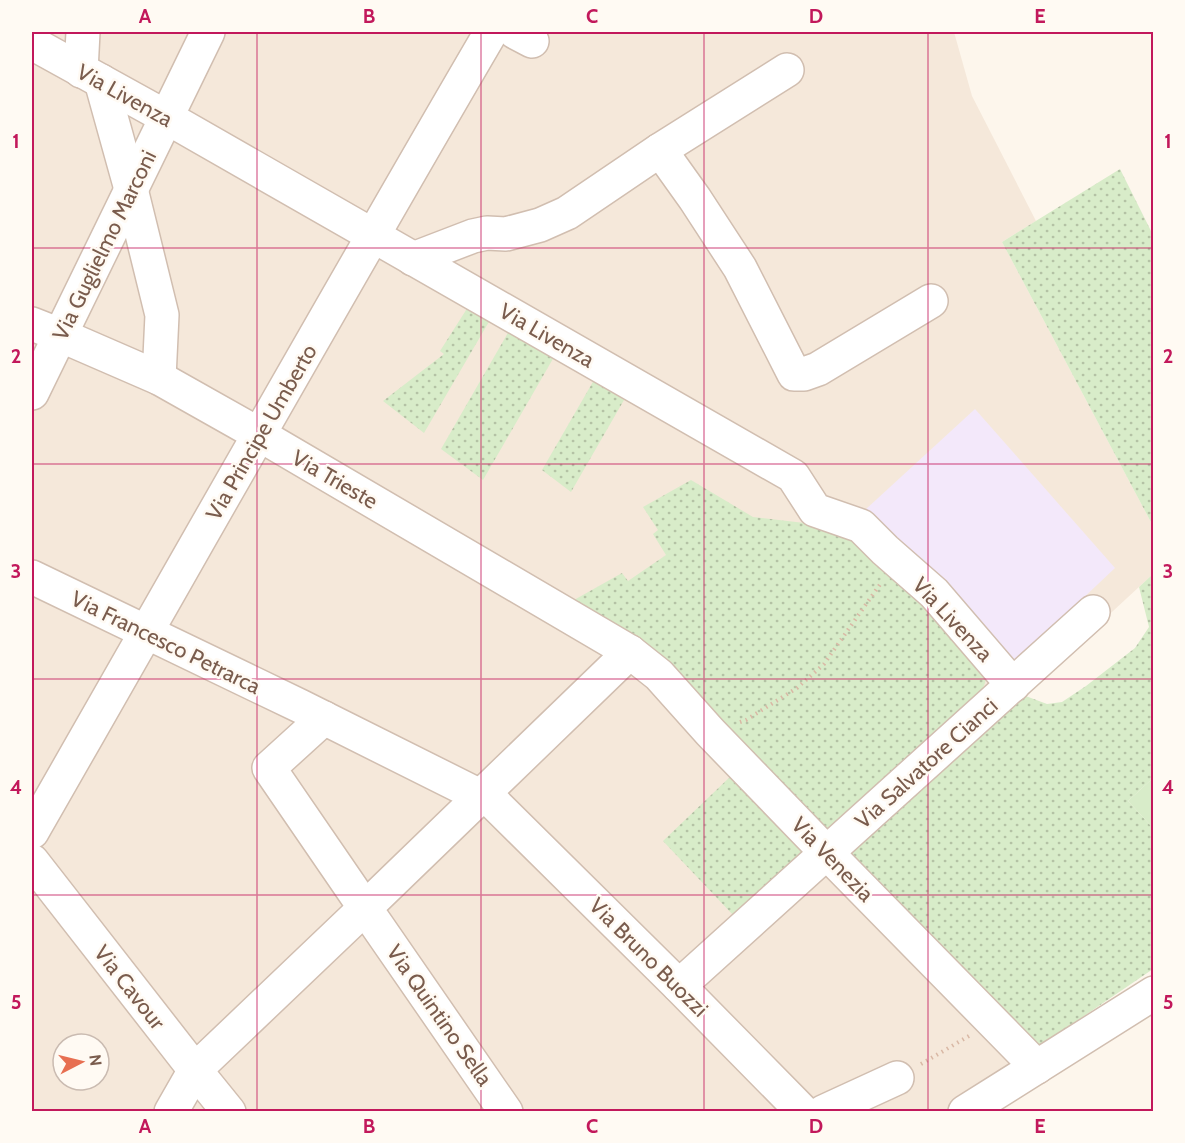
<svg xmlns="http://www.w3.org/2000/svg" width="1185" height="1143" viewBox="0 0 1185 1143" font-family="Cabin,sans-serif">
<defs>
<pattern id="grass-dots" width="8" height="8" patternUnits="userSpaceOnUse" patternTransform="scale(1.5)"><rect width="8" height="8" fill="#d8ecc9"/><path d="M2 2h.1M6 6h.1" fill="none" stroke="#b4c2a5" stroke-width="1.8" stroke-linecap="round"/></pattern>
</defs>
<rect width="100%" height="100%" fill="#fdf6ec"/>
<path fill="#f5e8da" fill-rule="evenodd" d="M 32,32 L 954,32 L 972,96 L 1036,221 L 1002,242 L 1153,526 L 1153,574 L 845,859 L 1062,1072 L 996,1112 L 32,1111 ZM 63,1044 L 99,1044 L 99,1080 L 63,1080 Z"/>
<path fill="#f3e8fa" d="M 975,409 L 1115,568 L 1009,668 L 865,510 Z"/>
<g fill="url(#grass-dots)">
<path d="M 1120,169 L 1153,235 L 1153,526 L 1002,242 Z"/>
<path d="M 468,307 L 490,320 L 424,433 L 383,401 L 444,354 L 440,351 Z"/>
<path d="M 509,331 L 554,357 L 483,480 L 441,449 Z"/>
<path d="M 594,380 L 624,400 L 571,492 L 542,470 Z"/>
<path d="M 691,480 L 753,517 L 830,526 L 848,533 L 921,591 L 987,673 L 985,683 L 978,701 L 825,833 L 574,600 L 622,573 L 628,581 L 666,555 L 653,534 L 658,530 L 643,507 Z"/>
<path d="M 1153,574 L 1153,778 L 1128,801 L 1153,828 L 1153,969 L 1037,1048 L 845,859 L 1023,695 L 1047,704 L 1062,702 L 1086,686 L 1135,648 L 1149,627 L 1139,587 Z"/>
<path d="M 733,774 L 806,849 L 805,858 L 733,915 L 663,841 Z"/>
</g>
<path fill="#d8ecc9" d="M 1153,778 L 1153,828 L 1128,801 Z"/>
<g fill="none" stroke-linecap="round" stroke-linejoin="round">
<g stroke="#d1beb0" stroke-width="36">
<g id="minor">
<path d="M 515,32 L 532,41"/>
<path d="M 32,43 L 166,117 L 793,476 L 815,510 L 861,526 L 885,550 L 934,593 L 1013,685"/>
<path d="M 81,71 L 83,32"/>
<path d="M 101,81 L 131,189 L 162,315 L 159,378"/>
<path d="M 660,150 L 695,199 L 740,268 L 794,374 L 804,374 L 818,369 L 931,301"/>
<path d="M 413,259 L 473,236 L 487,233 L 506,234 L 540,225 L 567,213 L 660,150 L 787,70"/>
<path d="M 32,324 L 60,335 L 159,378 L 260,435 L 630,652 L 659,675 L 710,732 L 826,852 L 1037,1067"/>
<path d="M 32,393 L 208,32"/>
<path d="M 32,577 L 300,706 L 494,803 L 679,986 L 803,1112"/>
<path d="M 32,832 C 185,565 336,297 491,32"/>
<path d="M 32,861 L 195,1070 L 229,1112"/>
<path d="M 679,986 L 1093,612"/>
<path d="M 171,1112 L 195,1070 L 365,908 L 269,768 L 324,718"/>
<path d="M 506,1112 L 365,908 L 630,652"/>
<path d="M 823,1112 L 897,1078"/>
<path d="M 965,1112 L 1154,993"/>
</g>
</g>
<g stroke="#d9b8a5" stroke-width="4" stroke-dasharray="1.5 4.5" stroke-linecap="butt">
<path d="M 740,722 L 746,720 L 797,688 L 824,664 L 881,583"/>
<path d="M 921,1064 L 969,1036"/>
</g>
<use href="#minor" stroke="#fff" stroke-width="33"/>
</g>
<path fill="none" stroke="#c2185b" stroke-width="1.5" stroke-opacity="0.55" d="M 257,32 L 257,1112M 481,32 L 481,1112M 704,32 L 704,1112M 928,32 L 928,1112M 32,248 L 1154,248M 32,464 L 1154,464M 32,679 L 1154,679M 32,895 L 1154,895"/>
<g text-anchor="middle" stroke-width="5" stroke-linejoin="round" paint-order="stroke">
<g font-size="22" fill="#7a5c4d" stroke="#fffaf3">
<text transform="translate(125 95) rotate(29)" y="8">Via Livenza</text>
<text transform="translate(104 245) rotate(-64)" y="8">Via Guglielmo Marconi</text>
<text transform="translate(547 335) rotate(30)" y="8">Via Livenza</text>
<text transform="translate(261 432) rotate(-60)" y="8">Via Principe Umberto</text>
<text transform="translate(335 479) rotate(30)" y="8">Via Trieste</text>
<text transform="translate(953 619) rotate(47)" y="8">Via Livenza</text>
<text transform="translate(166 642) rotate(26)" y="8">Via Francesco Petrarca</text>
<text transform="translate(926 763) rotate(-42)" y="8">Via Salvatore Cianci</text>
<text transform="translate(833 859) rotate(46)" y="8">Via Venezia</text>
<text transform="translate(649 957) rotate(45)" y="8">Via Bruno Buozzi</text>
<text transform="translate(130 987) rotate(52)" y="8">Via Cavour</text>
<text transform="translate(440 1015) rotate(55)" y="8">Via Quintino Sella</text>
</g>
</g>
<rect width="1185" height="1143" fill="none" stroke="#fffaf3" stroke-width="66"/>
<g transform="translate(81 1062) rotate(83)"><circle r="28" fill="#fffaf3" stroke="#cabbb1" stroke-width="1.5"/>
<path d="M0-4.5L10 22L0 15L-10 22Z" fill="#e76f51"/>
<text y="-9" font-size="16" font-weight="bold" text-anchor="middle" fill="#7a5c4d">N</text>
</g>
<rect x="33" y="33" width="1119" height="1077" fill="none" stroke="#c2185b" stroke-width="2"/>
<g font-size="20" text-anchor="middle" font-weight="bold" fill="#c2185b">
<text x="145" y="23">A</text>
<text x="369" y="23">B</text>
<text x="592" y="23">C</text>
<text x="816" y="23">D</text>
<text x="1040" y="23">E</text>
<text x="16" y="148">1</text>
<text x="1168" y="148">1</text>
<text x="16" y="363">2</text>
<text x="1168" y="363">2</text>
<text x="16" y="578">3</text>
<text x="1168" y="578">3</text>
<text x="16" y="794">4</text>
<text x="1168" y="794">4</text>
<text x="16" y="1009">5</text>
<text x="1168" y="1009">5</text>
<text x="145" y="1133">A</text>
<text x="369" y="1133">B</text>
<text x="592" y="1133">C</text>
<text x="816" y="1133">D</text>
<text x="1040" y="1133">E</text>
</g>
</svg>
